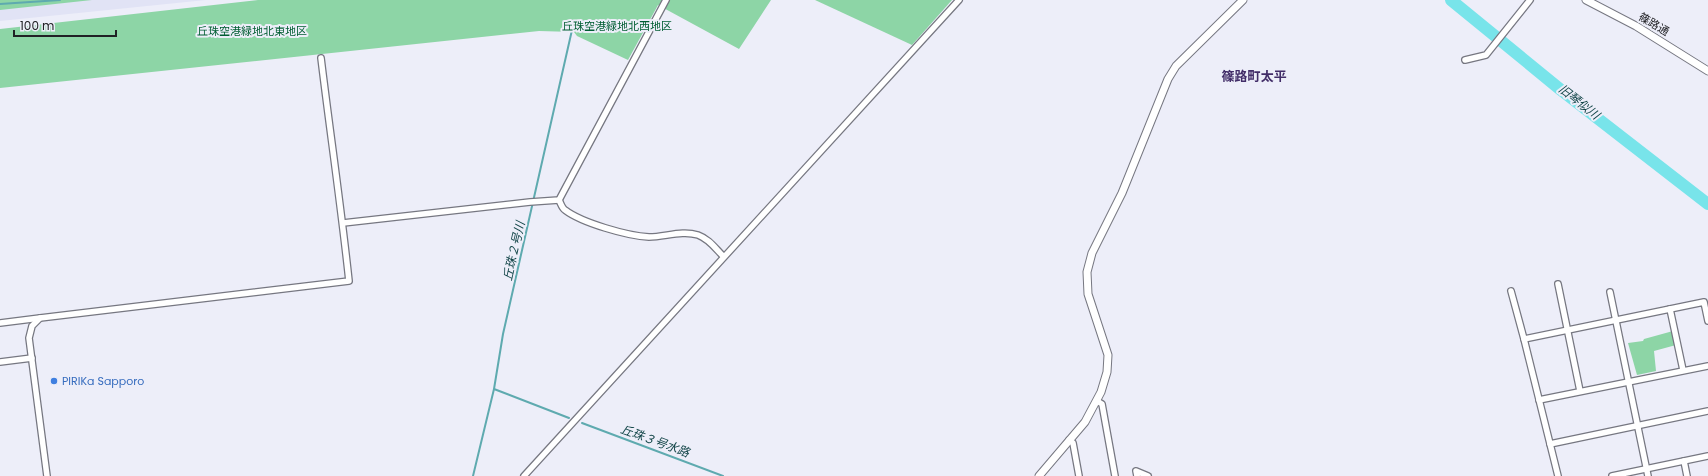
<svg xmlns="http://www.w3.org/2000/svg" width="1708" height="476" viewBox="0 0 1708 476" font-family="Poppins,'Noto Sans JP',sans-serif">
<rect width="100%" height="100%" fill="#edeef9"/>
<path fill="#e1e3f5" d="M 0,0 L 206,0 L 0,21 Z"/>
<g fill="#8dd5a6">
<path d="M 0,0 L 92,0 L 0,10 Z"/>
<path d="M 258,0 L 771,0 L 739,49 L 658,5 L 628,60 L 577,36 L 574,32 L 539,31 L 0,88 L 0,29 Z"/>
<path d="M 815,0 L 952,0 L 912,45 Z"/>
<path d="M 1673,331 L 1676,345 L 1654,351 L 1656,371 L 1637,375 L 1628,343 L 1643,341 L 1644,339 Z"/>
</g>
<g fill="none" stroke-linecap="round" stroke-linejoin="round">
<g stroke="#5eaaaf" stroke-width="2">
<path d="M 0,4 L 60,0"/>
<path d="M 494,389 L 569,418"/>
<path d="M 582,423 L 723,476"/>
<path d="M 473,476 L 494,389 L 503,334 L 572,30"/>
</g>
<path stroke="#78e4ea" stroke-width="12" d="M 1451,0 L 1561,90 L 1708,204"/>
<g stroke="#767781" stroke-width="8">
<g id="minor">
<path d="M 1465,60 L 1486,55 L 1530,0"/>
<path d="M 559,200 C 561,204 562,208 565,210 C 582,223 628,236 649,237 C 665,237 682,230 698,235 C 709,239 715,248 723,256"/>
<path d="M 343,223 L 530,202 L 559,200 L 666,0"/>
<path d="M 1558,284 L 1580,391"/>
<path d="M 1511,291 L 1524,339 L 1558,476"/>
<path d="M 1610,292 L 1648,476"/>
<path d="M 1670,309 L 1683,370"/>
<path d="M 0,323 L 40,318"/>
<path d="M 1524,339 L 1704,302 L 1708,321"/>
<path d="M 0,362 L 32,358"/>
<path d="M 1539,400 L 1708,366"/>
<path d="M 1097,401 L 1102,404 L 1115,476"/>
<path d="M 1069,440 L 1073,443 L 1079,476"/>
<path d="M 1550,444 L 1708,411"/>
<path d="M 1684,461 L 1687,476"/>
<path d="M 47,476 L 29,338 L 32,326 L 40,318 L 349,281 C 341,206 330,132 321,58"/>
<path d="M 524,476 L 959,0"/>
<path d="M 1137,476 L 1136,471 L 1148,476"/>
<path d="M 1612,476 L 1708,456"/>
</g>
</g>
<g stroke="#767781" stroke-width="9">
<g id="tertiary">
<path d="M 1586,0 L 1636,26 L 1708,71"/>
<path d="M 1039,476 L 1085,422 L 1101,392 L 1107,372 L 1108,355 L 1088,294 L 1087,272 L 1092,253 L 1122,193 L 1168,79 L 1176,66 L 1243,0"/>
</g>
</g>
<use href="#minor" stroke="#fff" stroke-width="5.5"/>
<use href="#tertiary" stroke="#fff" stroke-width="7"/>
</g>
<circle fill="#3f7fe0" stroke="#edeef9" stroke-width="1.5" cx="54" cy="381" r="4"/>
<g text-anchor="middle" stroke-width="4" stroke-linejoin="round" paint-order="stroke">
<g font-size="11" fill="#212125" stroke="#edeef9">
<text transform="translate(1654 24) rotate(31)" y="4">篠路通</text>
</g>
<g font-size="11" fill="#005d32" stroke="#edeef9">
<text x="617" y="30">丘珠空港緑地北西地区</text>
<text x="252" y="35">丘珠空港緑地北東地区</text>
</g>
<g font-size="11" fill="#366cbe" stroke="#edeef9" text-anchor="start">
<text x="62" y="385">PIRIKa Sapporo</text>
</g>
<g font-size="12" font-style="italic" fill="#15474a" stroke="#edeef9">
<text transform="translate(1579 102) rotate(38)" y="4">旧琴似川</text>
<text transform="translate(514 251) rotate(-77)" y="4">丘珠２号川</text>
<text transform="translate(655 441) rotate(20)" y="4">丘珠３号水路</text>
</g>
<g font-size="13" font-weight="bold" fill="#422d68" stroke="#edeef9">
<text x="1254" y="81">篠路町太平</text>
</g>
</g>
<path d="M14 30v6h102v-6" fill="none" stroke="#212125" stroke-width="2"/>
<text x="20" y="30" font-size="12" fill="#212125" stroke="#edeef9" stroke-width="3" paint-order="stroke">100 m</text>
</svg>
